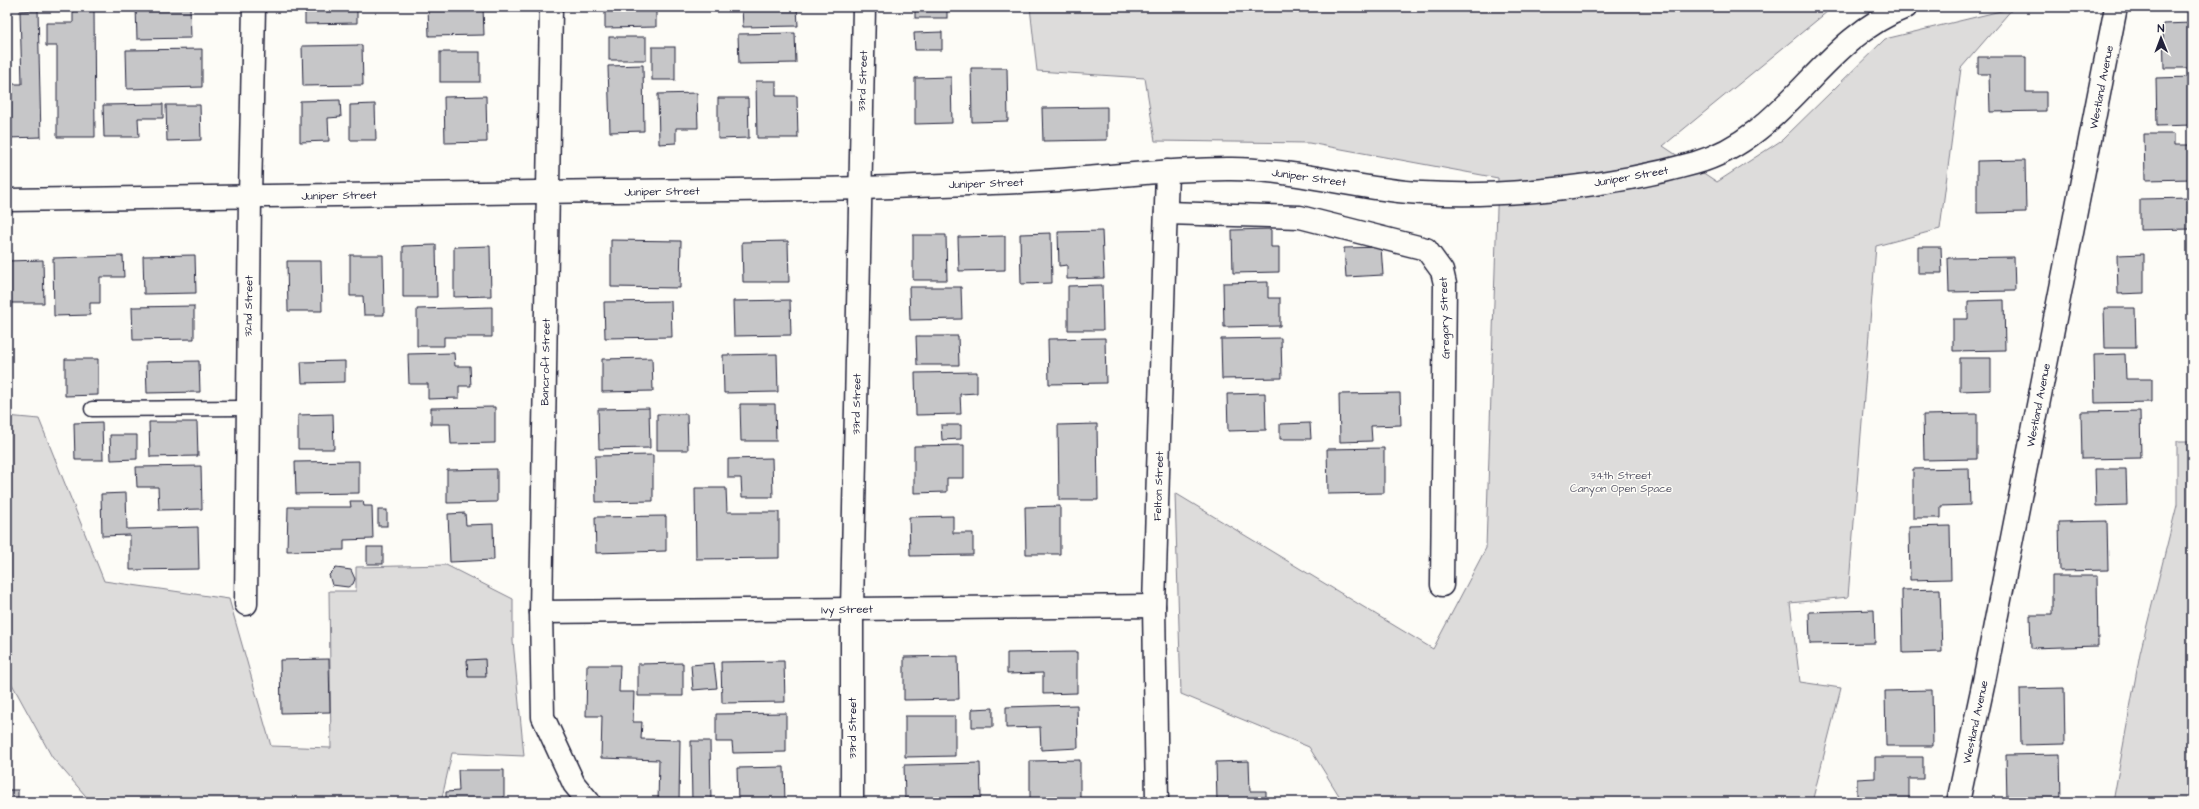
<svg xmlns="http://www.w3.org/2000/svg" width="2199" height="809" viewBox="0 0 2199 809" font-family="'Architects Daughter',sans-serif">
<rect width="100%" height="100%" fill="#fdfcf7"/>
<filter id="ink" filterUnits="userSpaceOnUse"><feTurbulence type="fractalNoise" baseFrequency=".025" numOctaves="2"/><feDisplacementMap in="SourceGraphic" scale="8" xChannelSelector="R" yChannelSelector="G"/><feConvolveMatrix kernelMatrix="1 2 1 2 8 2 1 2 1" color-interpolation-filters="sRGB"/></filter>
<g filter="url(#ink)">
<g fill="#dddcdb" stroke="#807f8b">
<path d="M 1030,7 L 1833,7 L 1663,146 L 1717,182 L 1782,140 L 1885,39 L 2013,8 L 1961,68 L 1940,229 L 1876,246 L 1848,597 L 1790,603 L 1800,682 L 1841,688 L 1812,802 L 1343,802 L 1309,747 L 1181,694 L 1175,493 L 1433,649 L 1486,548 L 1498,178 L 1309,143 L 1155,141 L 1145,78 L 1037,71 Z"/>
<path d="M 7,416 L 39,419 L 104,581 L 229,599 L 271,746 L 331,748 L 329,591 L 356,591 L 356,567 L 446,565 L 513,599 L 513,641 L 524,756 L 452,753 L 441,802 L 91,802 L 52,757 L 7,675 Z"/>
<path d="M 2177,441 L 2192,441 L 2192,802 L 2113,802 L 2140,653 L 2177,505 Z"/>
</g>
<g fill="#c6c6c8" stroke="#22223b">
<path d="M 136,7 L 190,7 L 191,38 L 137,39 Z"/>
<path d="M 305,7 L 357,7 L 357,23 L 305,24 Z"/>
<path d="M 428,7 L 483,7 L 484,35 L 429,36 Z"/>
<path d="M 605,7 L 656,7 L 656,27 L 605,28 Z"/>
<path d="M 742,7 L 797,7 L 798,26 L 743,27 Z"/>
<rect x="915" y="7" width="32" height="11"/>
<path d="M 73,8 L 94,8 L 95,137 L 57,137 L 57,46 L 46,46 L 46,23 L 73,23 Z"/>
<path d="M 38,10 L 41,137 L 7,138 L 7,84 L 22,84 L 20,11 Z"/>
<path d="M 2192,23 L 2192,68 L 2164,68 L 2163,24 Z"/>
<path d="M 942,32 L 942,50 L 915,50 L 914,33 Z"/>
<path d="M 795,33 L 796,63 L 739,64 L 738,34 Z"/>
<rect x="609" y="37" width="37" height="23"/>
<path d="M 362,45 L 363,85 L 303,86 L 302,46 Z"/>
<rect x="652" y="47" width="23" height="33"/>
<path d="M 202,49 L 202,87 L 127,89 L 126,50 Z"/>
<rect x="440" y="52" width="40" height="30"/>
<path d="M 1978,57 L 2026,57 L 2026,92 L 2046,92 L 2046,111 L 1990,112 L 1989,74 L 1978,74 Z"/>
<path d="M 643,65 L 644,131 L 610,132 L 608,66 Z"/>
<path d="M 971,68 L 1007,68 L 1008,121 L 972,122 Z"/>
<path d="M 951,77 L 952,123 L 915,124 L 915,78 Z"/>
<path d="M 2192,77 L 2192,125 L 2157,126 L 2156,78 Z"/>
<path d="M 756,81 L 776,81 L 776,96 L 797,96 L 798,138 L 757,138 Z"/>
<path d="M 697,93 L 698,128 L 676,128 L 676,143 L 659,144 L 658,94 Z"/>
<path d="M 486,96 L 487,142 L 445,143 L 444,97 Z"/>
<path d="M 718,98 L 748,98 L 749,138 L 718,139 Z"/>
<path d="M 340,100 L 341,117 L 328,118 L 329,141 L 300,142 L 300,101 Z"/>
<path d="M 163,104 L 163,118 L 138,118 L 139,137 L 104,137 L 103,105 Z"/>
<path d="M 375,104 L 376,140 L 350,140 L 350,105 Z"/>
<path d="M 166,105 L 200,105 L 201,140 L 167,141 Z"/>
<path d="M 1107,107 L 1107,140 L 1043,141 L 1042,108 Z"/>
<path d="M 2144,134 L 2174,134 L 2174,145 L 2192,145 L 2192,179 L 2145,180 Z"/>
<path d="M 2025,160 L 2026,212 L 1977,213 L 1977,161 Z"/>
<path d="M 2192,198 L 2192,229 L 2140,230 L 2140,199 Z"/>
<path d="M 1271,229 L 1271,247 L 1279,247 L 1279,272 L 1233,273 L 1232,230 Z"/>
<path d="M 1102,231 L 1104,278 L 1067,279 L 1067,265 L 1059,266 L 1058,232 Z"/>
<path d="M 1051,233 L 1052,283 L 1021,284 L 1020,234 Z"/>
<path d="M 913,235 L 946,235 L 947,280 L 913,280 Z"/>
<path d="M 1005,236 L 1005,270 L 959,271 L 958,237 Z"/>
<path d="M 611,240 L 681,241 L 680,288 L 611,287 Z"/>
<path d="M 788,241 L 789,282 L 743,282 L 742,242 Z"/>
<path d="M 436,245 L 437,297 L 403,297 L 403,246 Z"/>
<path d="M 490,246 L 491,296 L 454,297 L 454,247 Z"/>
<path d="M 1381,247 L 1383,275 L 1346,277 L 1344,248 Z"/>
<path d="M 1918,247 L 1941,247 L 1942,273 L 1918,273 Z"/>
<path d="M 2144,254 L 2144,293 L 2118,294 L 2117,255 Z"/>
<path d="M 195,255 L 196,293 L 144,294 L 143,256 Z"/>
<path d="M 350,255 L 383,255 L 384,315 L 364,315 L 363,296 L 350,296 Z"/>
<path d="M 123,256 L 124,277 L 100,277 L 100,303 L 90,303 L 90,315 L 54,316 L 53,258 Z"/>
<path d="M 2014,257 L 2015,291 L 1949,292 L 1948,258 Z"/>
<path d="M 43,260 L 44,303 L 7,303 L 7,261 Z"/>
<path d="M 287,261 L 321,261 L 322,311 L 288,311 Z"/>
<path d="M 1268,282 L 1268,298 L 1280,298 L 1280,326 L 1224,327 L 1223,283 Z"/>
<path d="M 1102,285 L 1103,330 L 1068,330 L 1068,286 Z"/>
<path d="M 909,287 L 961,287 L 962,319 L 910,320 Z"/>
<path d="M 790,300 L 791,335 L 734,336 L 733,301 Z"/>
<path d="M 2004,300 L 2005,350 L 1953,351 L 1953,319 L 1968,319 L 1968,301 Z"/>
<path d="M 671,301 L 672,337 L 605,338 L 604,302 Z"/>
<path d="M 194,306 L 194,339 L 133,340 L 132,307 Z"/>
<path d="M 492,307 L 492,337 L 444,337 L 444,346 L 417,346 L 417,309 Z"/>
<path d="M 2104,308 L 2135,308 L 2136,348 L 2105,348 Z"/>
<path d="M 916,336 L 958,336 L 959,365 L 917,365 Z"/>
<path d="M 1105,338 L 1106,383 L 1049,384 L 1048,339 Z"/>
<path d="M 1281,338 L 1282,378 L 1222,379 L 1221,339 Z"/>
<path d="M 454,353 L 455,366 L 470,366 L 471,386 L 459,386 L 459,398 L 428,399 L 428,384 L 409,384 L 408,354 Z"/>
<path d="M 777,354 L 778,392 L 724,393 L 723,355 Z"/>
<path d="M 2125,354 L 2126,379 L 2152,379 L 2152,402 L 2095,403 L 2094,355 Z"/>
<path d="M 652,358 L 653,391 L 602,392 L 602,359 Z"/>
<path d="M 1960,358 L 1991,358 L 1991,390 L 1960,391 Z"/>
<path d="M 65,359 L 98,359 L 98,395 L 65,396 Z"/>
<path d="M 199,361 L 200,392 L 147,393 L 146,362 Z"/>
<path d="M 345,361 L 345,382 L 302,383 L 301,362 Z"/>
<path d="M 977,372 L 977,393 L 960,394 L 961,414 L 916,415 L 915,373 Z"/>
<path d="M 1265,393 L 1266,430 L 1228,431 L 1227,394 Z"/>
<path d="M 1400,393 L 1401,425 L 1371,426 L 1372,441 L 1340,442 L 1339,394 Z"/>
<path d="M 740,404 L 775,404 L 776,441 L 741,441 Z"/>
<path d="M 495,407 L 495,443 L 451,444 L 450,424 L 431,424 L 431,408 Z"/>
<path d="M 649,408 L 650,448 L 599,449 L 598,409 Z"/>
<path d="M 2140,411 L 2141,458 L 2082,459 L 2081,412 Z"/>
<path d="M 333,414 L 334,449 L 298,449 L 298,415 Z"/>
<path d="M 657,414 L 687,414 L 688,450 L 657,450 Z"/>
<path d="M 1977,414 L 1977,459 L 1924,460 L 1923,415 Z"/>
<path d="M 102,422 L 103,460 L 75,460 L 74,423 Z"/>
<path d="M 149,422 L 197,422 L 198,456 L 150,457 Z"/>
<path d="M 1310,423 L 1311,439 L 1280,439 L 1280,424 Z"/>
<path d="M 1097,424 L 1098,500 L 1059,500 L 1058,425 Z"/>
<path d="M 941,425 L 961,425 L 961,439 L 942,440 Z"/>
<path d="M 110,435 L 137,435 L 137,459 L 111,460 Z"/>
<path d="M 964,445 L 964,478 L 947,478 L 947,492 L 914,493 L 914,446 Z"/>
<path d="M 1384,448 L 1384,493 L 1328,494 L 1327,449 Z"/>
<path d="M 653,455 L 653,501 L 596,502 L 595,456 Z"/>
<path d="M 772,458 L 773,497 L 742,497 L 741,478 L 728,478 L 728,459 Z"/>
<path d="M 359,461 L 359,493 L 296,494 L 295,462 Z"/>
<path d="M 201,466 L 202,509 L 159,510 L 158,487 L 137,487 L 136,467 Z"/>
<path d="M 1969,468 L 1970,505 L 1941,506 L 1941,518 L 1913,518 L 1913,469 Z"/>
<path d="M 497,469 L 497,502 L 447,503 L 447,470 Z"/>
<path d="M 2095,469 L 2126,469 L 2127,505 L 2096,506 Z"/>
<path d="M 695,488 L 726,488 L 727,512 L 779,512 L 779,558 L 696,559 Z"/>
<path d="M 126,493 L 127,529 L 198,527 L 199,569 L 130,570 L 130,535 L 102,536 L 101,494 Z"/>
<path d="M 350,501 L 363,501 L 364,506 L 372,506 L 373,539 L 344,540 L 344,550 L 287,551 L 288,507 L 351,507 Z"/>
<path d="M 1060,506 L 1060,554 L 1026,554 L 1025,507 Z"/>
<rect x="378" y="510" width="9" height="16"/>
<path d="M 465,513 L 466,525 L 493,524 L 494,560 L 450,562 L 448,514 Z"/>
<path d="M 666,516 L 666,551 L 596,553 L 595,517 Z"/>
<path d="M 953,516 L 953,533 L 973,533 L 973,555 L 910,556 L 909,517 Z"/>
<path d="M 2107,521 L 2108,570 L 2060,571 L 2059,522 Z"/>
<path d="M 1950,526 L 1951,579 L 1910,580 L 1909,527 Z"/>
<rect x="367" y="547" width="16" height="17"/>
<path d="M 336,568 L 351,570 L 355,579 L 353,584 L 348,587 L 332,585 L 329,575 Z"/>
<path d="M 2052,576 L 2097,576 L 2098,646 L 2031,648 L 2030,615 L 2052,615 Z"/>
<path d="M 1940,589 L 1942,652 L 1903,653 L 1902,590 Z"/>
<path d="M 1874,610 L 1875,643 L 1810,644 L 1809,612 Z"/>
<path d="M 1077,652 L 1077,693 L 1043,694 L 1043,673 L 1007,674 L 1007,653 Z"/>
<path d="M 958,656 L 959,699 L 904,700 L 904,657 Z"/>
<path d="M 329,659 L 330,712 L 281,713 L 280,660 Z"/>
<path d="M 485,659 L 486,677 L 468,677 L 467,660 Z"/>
<path d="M 784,661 L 785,702 L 722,703 L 721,662 Z"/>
<path d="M 683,663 L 683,696 L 638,696 L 638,664 Z"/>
<path d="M 714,663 L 717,688 L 693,690 L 691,665 Z"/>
<path d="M 587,665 L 620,665 L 619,692 L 634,692 L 633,722 L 642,722 L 641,739 L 680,740 L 679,802 L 658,802 L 659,760 L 601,758 L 602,716 L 586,716 Z"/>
<path d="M 2064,688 L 2065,744 L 2021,745 L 2020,689 Z"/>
<path d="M 1932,690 L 1933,746 L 1886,746 L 1885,691 Z"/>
<path d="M 1077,705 L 1078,748 L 1041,750 L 1040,727 L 1006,728 L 1006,707 Z"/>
<path d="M 993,708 L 993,727 L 972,727 L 972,709 Z"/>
<path d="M 786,713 L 786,752 L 733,753 L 732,742 L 716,742 L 716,714 Z"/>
<path d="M 905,716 L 955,716 L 955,756 L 905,757 Z"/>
<path d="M 691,741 L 710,741 L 711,802 L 692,802 Z"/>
<path d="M 2060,754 L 2061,802 L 2007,802 L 2006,755 Z"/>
<path d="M 1875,757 L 1923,757 L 1923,779 L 1909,779 L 1909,802 L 1857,802 L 1857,779 L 1875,778 Z"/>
<path d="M 1080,760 L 1080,798 L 1030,799 L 1030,761 Z"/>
<path d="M 1249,761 L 1250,791 L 1266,791 L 1266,802 L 1217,802 L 1216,762 Z"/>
<path d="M 980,763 L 981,797 L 905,798 L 904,765 Z"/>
<path d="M 784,767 L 785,802 L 738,802 L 737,768 Z"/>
<path d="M 458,770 L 504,770 L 504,802 L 446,802 L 446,792 L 459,791 Z"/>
<rect x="7" y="790" width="11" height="12"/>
</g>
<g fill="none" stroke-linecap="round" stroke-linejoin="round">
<g stroke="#22223b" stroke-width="17">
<path id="lane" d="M 92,409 L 247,408"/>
</g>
<g stroke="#22223b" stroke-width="25">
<g id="street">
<path d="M 551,7 L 541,612 L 543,717 L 574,784 L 589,802"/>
<path d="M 1166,213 L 1300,217 L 1426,249 L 1442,271 L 1445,284 L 1442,585"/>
<path d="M 246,604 L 250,196"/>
<path d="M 541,612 L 1154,606"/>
<path d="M 852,802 L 852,609 L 864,7"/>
<path d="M 1157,802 L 1154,606 L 1167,171"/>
<path d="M 1958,802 L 1984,681 L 2116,7"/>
</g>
</g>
<g stroke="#22223b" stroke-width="25">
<g id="secondary">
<path d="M 250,196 L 254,7"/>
<path d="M 7,200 C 207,197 407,194 607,191 C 693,190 778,190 863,188 C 922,186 982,184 1040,181 C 1103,178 1165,169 1227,169 C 1293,168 1357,190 1422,193 C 1508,198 1613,186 1695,163 C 1787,137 1819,40 1906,7"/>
</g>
</g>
<use href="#lane" stroke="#fdfcf7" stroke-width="14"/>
<use href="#street" stroke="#fdfcf7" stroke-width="22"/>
<use href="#secondary" stroke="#fdfcf7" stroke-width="22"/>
</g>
</g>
<g text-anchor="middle" stroke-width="3" stroke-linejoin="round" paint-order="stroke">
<g font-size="11" fill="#22223b" stroke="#fdfcf7">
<text transform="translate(862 81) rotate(-88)" y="4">33rd Street</text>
<text transform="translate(2101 87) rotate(-79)" y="4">Westland Avenue</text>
<text transform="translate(1631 176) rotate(-10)" y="4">Juniper Street</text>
<text transform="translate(1309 177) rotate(8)" y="4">Juniper Street</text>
<text transform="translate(986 183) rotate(-2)" y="4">Juniper Street</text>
<text transform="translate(662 191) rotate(-1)" y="4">Juniper Street</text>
<text transform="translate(339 195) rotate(-1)" y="4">Juniper Street</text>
<text transform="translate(248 306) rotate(-89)" y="4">32nd Street</text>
<text transform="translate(1444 318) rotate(-92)" y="4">Gregory Street</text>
<text transform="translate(545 362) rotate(-89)" y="4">Bancroft Street</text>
<text transform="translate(856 404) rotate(-89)" y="4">33rd Street</text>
<text transform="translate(2038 405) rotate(-79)" y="4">Westland Avenue</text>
<text transform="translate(1158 486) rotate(-88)" y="4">Felton Street</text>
<text transform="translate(847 609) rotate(-1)" y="4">Ivy Street</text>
<text transform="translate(1975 722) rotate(-78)" y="4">Westland Avenue</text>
<text transform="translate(852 728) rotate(-90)" y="4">33rd Street</text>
</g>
<g font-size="11" fill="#5a5a6b" stroke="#fdfcf7">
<text x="1621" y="479">34th Street<tspan x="1621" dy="13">Canyon Open Space</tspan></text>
</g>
</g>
<rect width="2199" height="809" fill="none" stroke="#fdfcf7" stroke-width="24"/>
<rect x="12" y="12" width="2175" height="785" fill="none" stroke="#22223b" stroke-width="1.5" filter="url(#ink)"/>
<g transform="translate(2161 38) rotate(359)" stroke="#fdfcf7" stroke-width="3" paint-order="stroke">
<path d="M0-3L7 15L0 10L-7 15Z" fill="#22223b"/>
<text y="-6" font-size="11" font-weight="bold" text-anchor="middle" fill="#22223b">N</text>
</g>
</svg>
